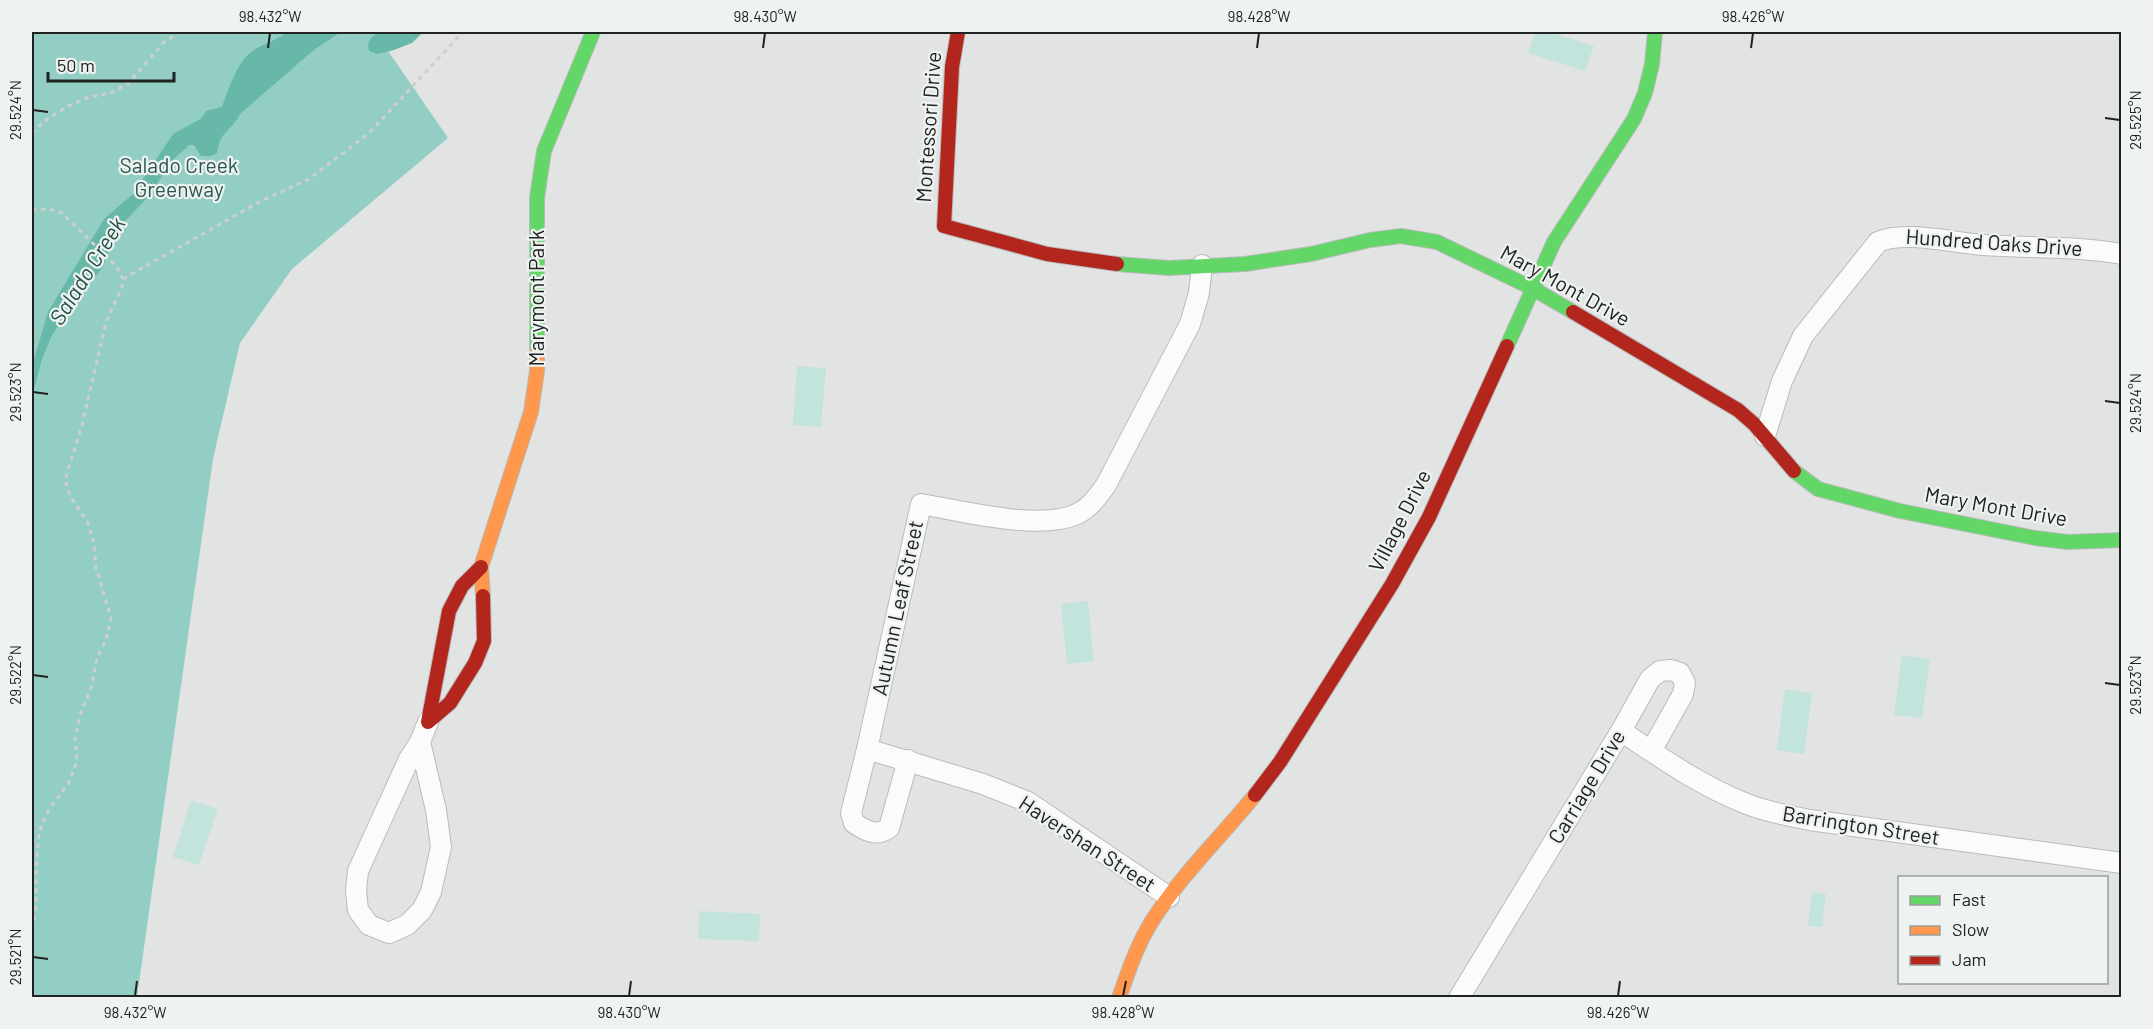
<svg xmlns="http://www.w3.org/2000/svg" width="2153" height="1029" viewBox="0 0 2153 1029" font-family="Barlow,sans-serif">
<rect width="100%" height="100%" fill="#e2e4e3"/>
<g fill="#c2e4dc">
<path d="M 1535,32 L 1550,32 L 1594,46 L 1585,71 L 1528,53 Z"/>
<path d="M 797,366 L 826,368 L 821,427 L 793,425 Z"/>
<path d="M 1088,601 L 1094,661 L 1067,664 L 1061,604 Z"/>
<path d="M 1902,655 L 1930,659 L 1922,718 L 1894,715 Z"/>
<path d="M 1785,689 L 1812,693 L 1804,754 L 1777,750 Z"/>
<path d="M 191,800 L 218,809 L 199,865 L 173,857 Z"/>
<path d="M 1812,892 L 1826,894 L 1822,927 L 1808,926 Z"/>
<path d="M 699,911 L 760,914 L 759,941 L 698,939 Z"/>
</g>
<path fill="#92cec3" d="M 32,32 L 375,32 L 448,138 L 292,269 L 240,343 L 213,459 L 137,997 L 32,997 Z"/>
<g fill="#68b8aa">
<path d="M 287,32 L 341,32 L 315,49 L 240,114 C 233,130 220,130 217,153 L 211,156 L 201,156 L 194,145 L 189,145 L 175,158 L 146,199 L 115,232 L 103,267 L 66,313 L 51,337 L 42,359 L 32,397 L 32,366 L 48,312 L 104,219 L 133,194 L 173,134 L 202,118 L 206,111 L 222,107 C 228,90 236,65 250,53 C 260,44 275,42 287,32 Z"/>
<path d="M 378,32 L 423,32 L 412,43 L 394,50 L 378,54 L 369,51 C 366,41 371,38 378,32 Z"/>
</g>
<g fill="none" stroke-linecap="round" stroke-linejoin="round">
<g stroke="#b9bbba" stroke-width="22">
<g id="street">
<path d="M 1765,436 L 1782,381 L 1803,336 L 1878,242 C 1903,230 1954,243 1983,245 C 2029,248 2076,246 2122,254"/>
<path d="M 1621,731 C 1661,758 1701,786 1747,804 C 1767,812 1789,816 1810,820 L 2122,863"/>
<path d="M 420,742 L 436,810 L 441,847 L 431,892 L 422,910 L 407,925 L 389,933 L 369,925 L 358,910 L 356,891 L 358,871 L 409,759 L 420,742 L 428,722"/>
<path d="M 867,749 L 983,784 L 1028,802 L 1169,897"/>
<path d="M 908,760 L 889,828 C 876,837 866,831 854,823 L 851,813 L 867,749 L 921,504 C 962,511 1039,531 1077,514 C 1090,508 1098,496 1106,485 L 1190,324 L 1199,293 L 1202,265"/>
<path d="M 1459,998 L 1621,731 L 1650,679 L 1660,671 L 1671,670 L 1680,673 L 1685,683 L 1683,694 L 1651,751"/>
</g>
</g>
<g stroke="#b9bbba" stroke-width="16">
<g id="fast">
<path d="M 1117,264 L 1169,268 L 1245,264 L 1311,254 L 1370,240 L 1401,236 L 1437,242 L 1532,288 L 1573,312"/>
<path d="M 1507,346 L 1554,242 L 1634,119 L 1645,93 L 1652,64 L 1655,32"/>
<path d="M 537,352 L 537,198 L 544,151 L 593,32"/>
<path d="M 1794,471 L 1818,489 L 1900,511 L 2035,538 L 2068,542 L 2122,540"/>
</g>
</g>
<g stroke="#b9bbba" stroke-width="16">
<g id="slow">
<path d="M 483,596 L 481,567 L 531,412 L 537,371 L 537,352"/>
<path d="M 1119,998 C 1128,972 1137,945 1152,921 C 1181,875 1221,837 1255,795"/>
</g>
</g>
<g stroke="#b9bbba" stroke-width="16">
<g id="jam">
<path d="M 958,32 L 952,67 L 944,226 L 1047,254 L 1117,264"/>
<path d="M 1573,312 L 1738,410 L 1754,424 L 1794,471"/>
<path d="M 481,567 L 462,586 L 449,611 L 428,722 L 450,703 L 475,663 L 484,641 L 483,596"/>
<path d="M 1255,795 L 1280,762 L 1392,584 L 1429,517 L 1507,346"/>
</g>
</g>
<g stroke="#cecfcf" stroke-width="3" stroke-dasharray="4.5 4.5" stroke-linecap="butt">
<path d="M 32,133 L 43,122 L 68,106 L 89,97 L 111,93 L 129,83 L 163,43 L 179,32"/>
<path d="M 32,210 L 49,209 L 62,213 L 117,267 L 123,279 L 122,287 L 106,322 L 82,425 L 65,480 L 70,496 L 88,523 L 94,544 L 96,568 L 111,618 L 106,640 L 97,658 L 91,688 L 80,715 L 75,739 L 77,762 L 69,782 L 48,811 L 39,832 L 36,873 L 36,905 L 32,933"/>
<path d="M 123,279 L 261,201 L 309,179 L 368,134 L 463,32"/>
</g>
<use href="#street" stroke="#fbfbfb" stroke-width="20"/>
<use href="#fast" stroke="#63d668" stroke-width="14"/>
<use href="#slow" stroke="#ff974d" stroke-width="14"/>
<use href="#jam" stroke="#b3261e" stroke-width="14"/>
</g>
<path fill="none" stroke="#212222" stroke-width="2" d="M 268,48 L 270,33M 763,48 L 765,33M 1257,48 L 1259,33M 1751,48 L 1753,33M 33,110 L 48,112M 2105,118 L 2120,120M 33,392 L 48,394M 2105,401 L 2120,403M 33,675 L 48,677M 2105,683 L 2120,685M 33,957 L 48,959M 135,996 L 137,981M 629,996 L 631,981M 1123,996 L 1126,981M 1618,996 L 1620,981"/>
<g text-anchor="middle" stroke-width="4.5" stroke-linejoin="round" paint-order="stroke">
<g font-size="21" fill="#212222" stroke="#eef2f1">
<text transform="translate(929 127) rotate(-86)" y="7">Montessori Drive</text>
<text transform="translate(1994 243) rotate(4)" y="7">Hundred Oaks Drive</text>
<text transform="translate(1565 286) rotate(29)" y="7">Mary Mont Drive</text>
<text transform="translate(537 298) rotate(-90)" y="7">Marymont Park</text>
<text transform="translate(1996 507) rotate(10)" y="7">Mary Mont Drive</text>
<text transform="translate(1400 521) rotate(-63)" y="7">Village Drive</text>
<text transform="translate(898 608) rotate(-78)" y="7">Autumn Leaf Street</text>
<text transform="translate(1587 787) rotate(-59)" y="7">Carriage Drive</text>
<text transform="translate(1861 826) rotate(9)" y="7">Barrington Street</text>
<text transform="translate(1087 844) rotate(33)" y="7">Havershan Street</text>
</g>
<g font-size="21" fill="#28574e" stroke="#eef2f1">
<text x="179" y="173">Salado Creek<tspan x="179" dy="24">Greenway</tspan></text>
</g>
<g font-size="22" font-style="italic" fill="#204f46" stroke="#eef2f1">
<text transform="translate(87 271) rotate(-58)" y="8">Salado Creek</text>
</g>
</g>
<rect width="2153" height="1029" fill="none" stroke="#eef2f1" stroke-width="66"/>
<rect x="1898" y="876" width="210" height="108" fill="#eef2f1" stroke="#9c9f9e" stroke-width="1.5"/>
<rect x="1910" y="896" width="30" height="9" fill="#63d668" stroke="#9c9f9e" stroke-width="1.5"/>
<text x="1952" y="906" font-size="18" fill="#212222">Fast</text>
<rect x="1910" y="926" width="30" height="9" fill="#ff974d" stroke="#9c9f9e" stroke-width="1.5"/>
<text x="1952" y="936" font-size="18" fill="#212222">Slow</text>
<rect x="1910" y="956" width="30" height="9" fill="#b3261e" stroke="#9c9f9e" stroke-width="1.5"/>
<text x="1952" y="966" font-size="18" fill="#212222">Jam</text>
<path d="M48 72v9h126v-9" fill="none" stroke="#212222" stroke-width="3"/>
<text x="57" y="72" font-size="18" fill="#212222" stroke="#eef2f1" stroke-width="4.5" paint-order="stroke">50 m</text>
<rect x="33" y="33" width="2087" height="963" fill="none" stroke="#212222" stroke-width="2"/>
<g font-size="15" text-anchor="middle" fill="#212222">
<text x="270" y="22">98.432°W</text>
<text x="765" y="22">98.430°W</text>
<text x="1259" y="22">98.428°W</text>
<text x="1753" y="22">98.426°W</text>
<text transform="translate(16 110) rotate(-90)" y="5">29.524°N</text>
<text transform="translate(2136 120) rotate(-90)" y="5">29.525°N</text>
<text transform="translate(16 392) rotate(-90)" y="5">29.523°N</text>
<text transform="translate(2136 403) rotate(-90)" y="5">29.524°N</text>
<text transform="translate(16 675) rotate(-90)" y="5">29.522°N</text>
<text transform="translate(2136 685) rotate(-90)" y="5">29.523°N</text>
<text transform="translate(16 957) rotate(-90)" y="5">29.521°N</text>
<text x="135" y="1018">98.432°W</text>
<text x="629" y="1018">98.430°W</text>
<text x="1123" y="1018">98.428°W</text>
<text x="1618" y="1018">98.426°W</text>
</g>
</svg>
